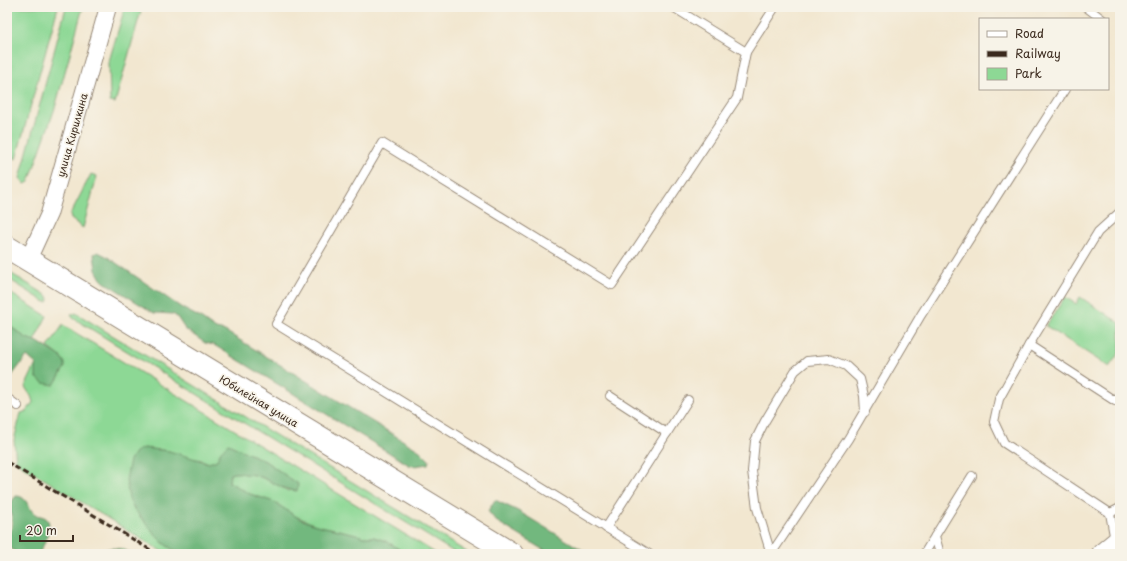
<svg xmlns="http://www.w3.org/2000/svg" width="1127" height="561" viewBox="0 0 1127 561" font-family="'Playpen Sans',sans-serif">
<rect width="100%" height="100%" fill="#f7f3e8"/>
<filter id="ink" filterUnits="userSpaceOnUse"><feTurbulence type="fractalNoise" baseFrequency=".025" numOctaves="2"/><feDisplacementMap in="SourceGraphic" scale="8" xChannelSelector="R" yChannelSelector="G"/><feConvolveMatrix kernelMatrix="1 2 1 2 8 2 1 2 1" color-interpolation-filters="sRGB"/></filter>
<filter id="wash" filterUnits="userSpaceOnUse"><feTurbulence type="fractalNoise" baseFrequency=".012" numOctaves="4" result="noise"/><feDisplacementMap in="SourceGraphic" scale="16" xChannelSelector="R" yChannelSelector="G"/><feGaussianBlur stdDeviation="0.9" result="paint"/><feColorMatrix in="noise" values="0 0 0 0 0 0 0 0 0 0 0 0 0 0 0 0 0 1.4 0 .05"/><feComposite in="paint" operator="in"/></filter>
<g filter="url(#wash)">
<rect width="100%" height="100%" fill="#f2e7d0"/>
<g fill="#8dd895" stroke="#64815a">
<path d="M 7,7 L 58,7 L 16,159 L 12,157 L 7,134 Z"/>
<path d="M 66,7 L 83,7 L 55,108 L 29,182 L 25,184 L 20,178 Z"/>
<path d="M 125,7 L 142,7 L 115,103 L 110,102 L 109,61 Z"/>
<path d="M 91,174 L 97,176 L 83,228 L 71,219 L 70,215 Z"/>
<path d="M 7,271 L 48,296 L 49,300 L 48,302 L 45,302 L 7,278 Z"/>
<path d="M 7,291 L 47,316 L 34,341 L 26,338 L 7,324 Z"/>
<path d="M 1065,297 L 1076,304 L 1080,297 L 1120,323 L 1120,352 L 1109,367 L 1046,326 Z"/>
<path d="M 76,313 L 470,554 L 457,554 L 73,318 L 71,315 Z"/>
<path d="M 63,325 L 437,554 L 406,554 L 388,542 L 374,537 L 363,537 L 356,534 L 316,525 L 293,515 L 274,502 L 250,494 L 229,482 L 230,474 C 248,468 272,482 288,491 L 298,484 L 265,461 L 228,444 L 221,451 L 217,460 L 209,463 L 202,460 L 184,457 L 169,451 L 143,448 L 140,517 C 147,523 152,532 159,539 C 165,545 172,549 180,554 L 166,554 L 16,462 L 14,440 L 21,413 L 27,411 L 33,402 L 31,396 L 25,387 L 36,364 L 56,381 C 70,362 65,360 48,347 Z"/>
</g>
<g fill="#72b87e" stroke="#56714e">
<path d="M 98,252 L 106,256 L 182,308 L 199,317 L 216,329 L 225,331 L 420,451 L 429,460 L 428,464 L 414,466 L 409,465 L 214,345 L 205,343 L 185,329 L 177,317 L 173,314 L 154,313 L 104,282 L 101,279 L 96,270 L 94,254 Z"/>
<path d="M 7,324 L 26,338 L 38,342 L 60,356 L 65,363 L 65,367 L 54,385 L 43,383 L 36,377 L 36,364 L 27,356 L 7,382 Z"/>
<path d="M 228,444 L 265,461 L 298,484 L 297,491 C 281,490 270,479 255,475 C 252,474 248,475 245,474 C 239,473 236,472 230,474 L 229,482 L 250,494 L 274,502 L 300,519 L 316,525 L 356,534 L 363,537 L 374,537 L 380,539 L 388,542 L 406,554 L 180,554 L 166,545 L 159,539 L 134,509 L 129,499 L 126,480 L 130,460 L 135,452 L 143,448 L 169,451 L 209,463 L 217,460 L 221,451 Z"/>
<path d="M 16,496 C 26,496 27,505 33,512 C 37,517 43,515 47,519 C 53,525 43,549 38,554 L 18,554 L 9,547 C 6,533 12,533 12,523 C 12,511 6,507 16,496 Z"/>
<path d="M 495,500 L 518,511 L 589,554 L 550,554 L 496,521 L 488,511 Z"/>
<path d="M 111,548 L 123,549 L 132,554 L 89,554 Z"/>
</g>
</g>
<g filter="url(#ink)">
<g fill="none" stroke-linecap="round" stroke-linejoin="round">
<g stroke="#968877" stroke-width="10">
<g id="lane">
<path d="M 673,7 L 746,52 L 775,7"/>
<path d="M 1086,7 L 1102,19"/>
<path d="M 1029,345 L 1115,401 L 1120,394"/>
<path d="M 610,396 L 667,433"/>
<path d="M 7,398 L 18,406"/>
<path d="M 1110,513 L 1004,443 L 994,422 L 999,399 L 1029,345 L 1098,232 L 1120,212"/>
<path d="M 606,528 L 688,400"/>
<path d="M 1115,541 L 1110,513 L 1120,508"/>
<path d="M 649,554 L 276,324 L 382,143 L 612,285 L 737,98 L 746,52"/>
<path d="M 771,554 L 848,439 L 921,315 L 1065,89"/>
<path d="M 771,554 L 757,508 L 752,471 L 755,441 L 765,421 L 795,371 L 807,361 L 829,359 L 846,366 L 860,379 L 864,396 L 865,412"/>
<path d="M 924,554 L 935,536"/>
<path d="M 940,554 L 935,536 L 972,476"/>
</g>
</g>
<g stroke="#968877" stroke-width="18">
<path id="street" d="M 28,260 L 49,214 L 108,7"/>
</g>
<g stroke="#968877" stroke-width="24">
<path id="secondary" d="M 7,247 L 512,554"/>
</g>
<g stroke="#968877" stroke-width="24">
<path id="primary" d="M 1103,554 L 1120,540"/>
</g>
<use href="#lane" stroke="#fff" stroke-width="8"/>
<use href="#street" stroke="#fff" stroke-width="16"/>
<use href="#secondary" stroke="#fff" stroke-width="22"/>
<use href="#primary" stroke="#fff" stroke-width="22"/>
<path stroke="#3b2a1e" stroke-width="3" stroke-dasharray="6 3" stroke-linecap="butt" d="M 7,462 L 157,554"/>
</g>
</g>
<g text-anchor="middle" stroke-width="3.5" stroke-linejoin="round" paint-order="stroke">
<g font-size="10" fill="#3b2a1e" stroke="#f7f3e8">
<text transform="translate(72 135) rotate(-74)" y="4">улица Кирилкина</text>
<text transform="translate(259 401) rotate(31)" y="4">Юбилейная улица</text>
</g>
</g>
<rect width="1127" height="561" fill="none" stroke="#f7f3e8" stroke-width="24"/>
<rect x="979" y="18" width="130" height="72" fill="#f7f3e8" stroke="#aca397"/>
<rect x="987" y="31" width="20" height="6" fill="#ffffff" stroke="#aca397"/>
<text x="1015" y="38" font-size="12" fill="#3b2a1e">Road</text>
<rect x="987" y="51" width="20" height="6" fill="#3b2a1e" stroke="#aca397"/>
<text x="1015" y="58" font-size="12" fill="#3b2a1e">Railway</text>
<rect x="987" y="68" width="20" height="12" fill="#8dd895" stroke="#aca397"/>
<text x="1015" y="78" font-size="12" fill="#3b2a1e">Park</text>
<path d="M20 535v6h53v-6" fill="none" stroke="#3b2a1e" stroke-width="2"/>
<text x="26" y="535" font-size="12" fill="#3b2a1e" stroke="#f7f3e8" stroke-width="3" paint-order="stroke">20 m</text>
</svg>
